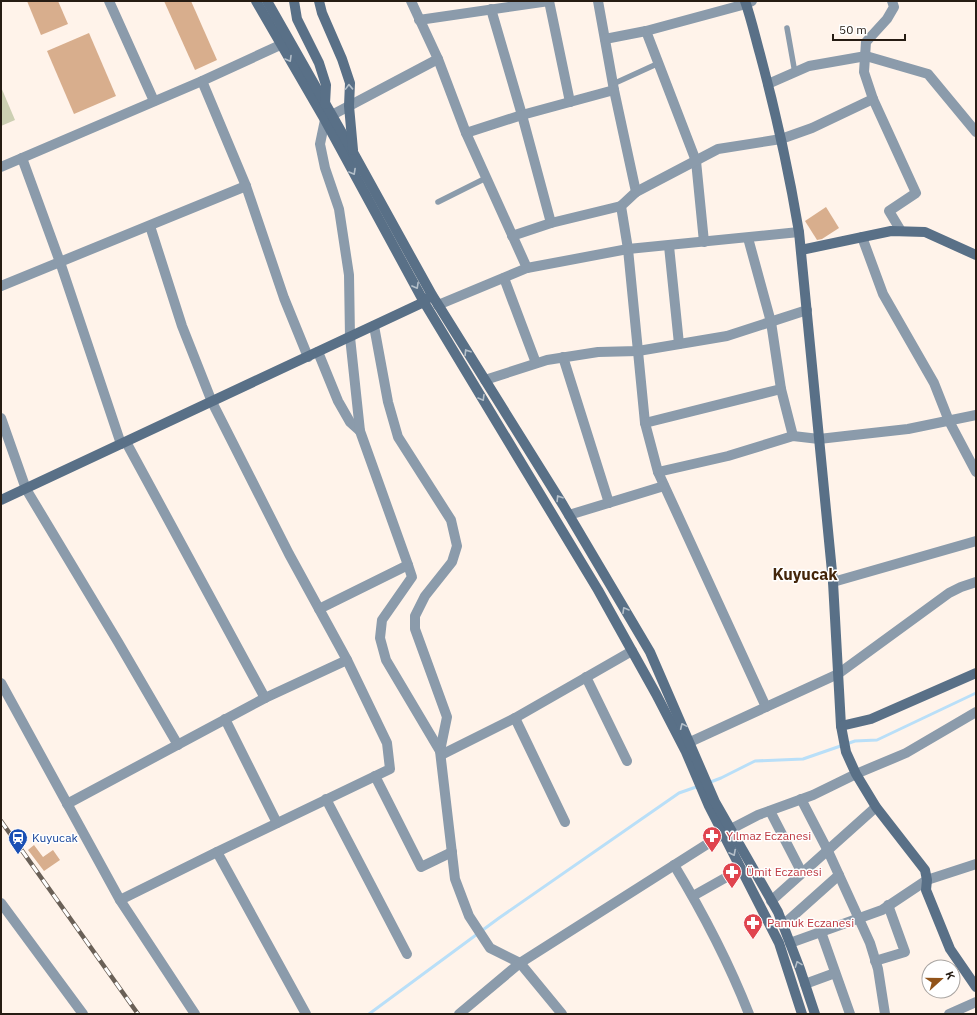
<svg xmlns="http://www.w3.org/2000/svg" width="977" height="1015" viewBox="0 0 977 1015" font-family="'IBM Plex Sans',sans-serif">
<rect width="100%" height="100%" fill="#fff3ea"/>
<path fill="#cccfb2" d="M 1,87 L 15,120 L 1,126 Z"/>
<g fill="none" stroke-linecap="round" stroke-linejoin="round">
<g stroke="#b9dff8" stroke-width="3">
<path d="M 708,783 L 721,778 L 755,761 L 803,759 L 855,741 L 877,740 L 976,693"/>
<path d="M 369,1014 L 499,918 L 679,793 L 699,786"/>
</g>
</g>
<g fill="#d8ae8d">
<path d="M 27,1 L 58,1 L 68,24 L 41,35 Z"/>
<path d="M 164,1 L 191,1 L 217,60 L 195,70 Z"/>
<path d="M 89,33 L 116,96 L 74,114 L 47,51 Z"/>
<path d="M 826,207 L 839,228 L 822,239 L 817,240 L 805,221 Z"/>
<path d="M 34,845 L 43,857 L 53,850 L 60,860 L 44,871 L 28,850 Z"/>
</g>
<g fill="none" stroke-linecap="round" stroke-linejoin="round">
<g stroke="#8b9bab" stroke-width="5.5">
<path d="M 787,28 L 795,73"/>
<path d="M 613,84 L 659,63"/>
<path d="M 438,202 L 486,178"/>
</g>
<g stroke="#8b9bab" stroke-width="10">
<path d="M 109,1 L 154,101"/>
<path d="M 411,1 L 438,59 L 466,133 L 527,268"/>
<path d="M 549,1 L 570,102"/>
<path d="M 598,1 L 614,90 L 636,192 L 621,206 L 628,249 L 645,423 L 658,472 L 766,707 L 838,674 L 949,593 L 961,587 L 976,582"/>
<path d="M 892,1 L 894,7 L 887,19 L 866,42 L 864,72 L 873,99 L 916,193 L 889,211 L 901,231"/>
<path d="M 491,9 L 522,115 L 551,223"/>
<path d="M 419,20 L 549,1"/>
<path d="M 646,31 L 696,161 L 704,242"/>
<path d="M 605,39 L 646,31 L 746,4 L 752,1"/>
<path d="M 202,81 L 246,186 L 284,298 L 308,357"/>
<path d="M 768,84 L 809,66 L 866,56 L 928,74 L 976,132"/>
<path d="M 466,133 L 522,115 L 614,90"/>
<path d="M 22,158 L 60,262 L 121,444"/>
<path d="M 1,167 L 202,81 L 289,41"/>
<path d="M 636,192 L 718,149 L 781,139 L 812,128 L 873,99"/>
<path d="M 150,226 L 182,326 L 212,402 L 289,554 L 347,660 L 387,743 L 390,769 L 217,852"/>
<path d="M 512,236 L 551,223 L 621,206"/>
<path d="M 862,237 L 883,294 L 934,383 L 949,421 L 976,472"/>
<path d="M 748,238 L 771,322 L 781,389 L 793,436"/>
<path d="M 669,246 L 679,344"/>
<path d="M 504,278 L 536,363"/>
<path d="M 1,286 L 246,186"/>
<path d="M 438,305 L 527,268 L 628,249 L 799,232"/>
<path d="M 374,326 L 388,402 L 398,437 L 451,520 L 457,546 L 452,562 L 425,596 L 415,616 L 415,629 L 447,717 L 440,751 L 455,879 L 469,916 L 490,948 L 520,963 L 562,1014"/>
<path d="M 318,352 L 338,401 L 350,422 L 360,431"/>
<path d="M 563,357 L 609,503"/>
<path d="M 485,380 L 547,360 L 598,352 L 638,351 L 727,336 L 807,310"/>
<path d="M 1,418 L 26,489 L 118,642 L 178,745"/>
<path d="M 645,423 L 781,389"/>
<path d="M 126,442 L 265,698"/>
<path d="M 658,472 L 728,456 L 793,436 L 819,439 L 854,435 L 908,429 L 976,415"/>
<path d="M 569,515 L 664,486"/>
<path d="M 408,565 L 412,577 L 382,620 L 380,638 L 386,660 L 440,751"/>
<path d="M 833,582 L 976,541"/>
<path d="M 319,609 L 408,565 L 360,431 L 350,337 L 349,275 L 339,209 L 325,168 L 320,144 L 325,120 L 332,115 L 438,59"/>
<path d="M 586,677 L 627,761"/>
<path d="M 1,683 L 120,900 L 195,1014"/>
<path d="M 515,718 L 565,822"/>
<path d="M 225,719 L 277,823"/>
<path d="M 690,742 L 766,707"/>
<path d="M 441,755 L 515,718 L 632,651"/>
<path d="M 375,776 L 421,867 L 452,852"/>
<path d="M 326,799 L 407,954"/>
<path d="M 801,799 L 828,851 L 870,943 L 878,969 L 885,1014"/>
<path d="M 67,804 L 265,698 L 347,660"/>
<path d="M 770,811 L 802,873"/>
<path d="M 674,865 C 703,913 729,963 749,1014"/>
<path d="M 693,896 L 741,869"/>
<path d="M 120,900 L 217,852 L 306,1014"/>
<path d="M 771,901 L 876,807"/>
<path d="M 1,903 L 83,1014"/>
<path d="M 783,925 L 839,875"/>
<path d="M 821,932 L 850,1014"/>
<path d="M 790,943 L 882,910 L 927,880 L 976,864"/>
<path d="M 875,961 L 905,952 L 888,905"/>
<path d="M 805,984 L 835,973"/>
<path d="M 459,1014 L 520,963 L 731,829 L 758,815 L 813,795 L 856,774 L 906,753 L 976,712"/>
<path d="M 949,1014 L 976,1002"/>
</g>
<g stroke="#597087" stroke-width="10">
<path d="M 256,1 L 325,120 L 424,302 L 598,590 L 656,694 L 686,752 L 709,806 L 779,943 L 802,1014"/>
<path d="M 267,1 L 354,154 L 432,295 L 563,505 L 650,652 L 715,802 L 778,912 L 800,969 L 815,1014"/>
<path d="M 294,1 L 297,19 L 319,63 L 326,85 L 325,104"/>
<path d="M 319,1 L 322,13 L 342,59 L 350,83 L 349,106 L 353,150"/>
<path d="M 745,1 C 751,18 755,36 760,54 C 776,113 789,172 799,232 L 833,582 L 841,726 L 846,752 L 856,774 L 876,807 L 925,870 L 927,880 L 926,890 L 950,949 L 976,987"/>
<path d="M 801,250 L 891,231 L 925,232 L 976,255"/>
<path d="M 1,500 L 424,302 L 429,297"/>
<path d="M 841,726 L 871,719 L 976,673"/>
</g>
<g stroke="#6a6057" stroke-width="4.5">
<path id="rail" d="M 1,821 L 138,1014"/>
</g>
<use href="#rail" stroke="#fff" stroke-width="3" stroke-dasharray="9" stroke-linecap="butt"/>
</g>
<defs><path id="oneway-chevron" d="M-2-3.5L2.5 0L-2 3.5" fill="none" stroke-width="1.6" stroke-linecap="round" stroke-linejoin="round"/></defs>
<g stroke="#b4bfc9">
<use href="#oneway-chevron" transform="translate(289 59) rotate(60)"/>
<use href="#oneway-chevron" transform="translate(349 87) rotate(-92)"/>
<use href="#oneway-chevron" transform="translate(353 172) rotate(61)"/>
<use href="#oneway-chevron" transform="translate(416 286) rotate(61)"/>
<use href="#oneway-chevron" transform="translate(467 352) rotate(-122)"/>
<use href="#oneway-chevron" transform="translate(482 398) rotate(59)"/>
<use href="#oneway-chevron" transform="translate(559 498) rotate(-122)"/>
<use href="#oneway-chevron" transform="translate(625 610) rotate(-120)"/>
<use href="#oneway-chevron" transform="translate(683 726) rotate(-114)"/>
<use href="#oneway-chevron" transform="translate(733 853) rotate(63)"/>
<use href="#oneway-chevron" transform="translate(798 964) rotate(-111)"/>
</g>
<defs>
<g id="pharmacy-pin" transform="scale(1)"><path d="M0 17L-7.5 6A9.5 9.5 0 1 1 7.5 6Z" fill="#e0444e" stroke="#fff"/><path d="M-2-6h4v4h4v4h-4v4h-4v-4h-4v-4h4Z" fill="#fff"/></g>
<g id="station-pin" transform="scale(1)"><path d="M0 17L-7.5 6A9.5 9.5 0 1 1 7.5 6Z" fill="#1a4fb4" stroke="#fff"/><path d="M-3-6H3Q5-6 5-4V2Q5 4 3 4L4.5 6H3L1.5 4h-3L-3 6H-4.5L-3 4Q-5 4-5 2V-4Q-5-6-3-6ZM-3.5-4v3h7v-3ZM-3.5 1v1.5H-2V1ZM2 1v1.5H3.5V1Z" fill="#fff"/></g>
</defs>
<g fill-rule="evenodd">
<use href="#pharmacy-pin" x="712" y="836"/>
<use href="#station-pin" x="18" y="838"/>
<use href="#pharmacy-pin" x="732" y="872"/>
<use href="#pharmacy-pin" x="753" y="923"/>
</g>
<g text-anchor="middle" stroke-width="3" stroke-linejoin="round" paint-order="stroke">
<g font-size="12" fill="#be3a42" stroke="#fff" text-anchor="start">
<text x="726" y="840">Yılmaz Eczanesi</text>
<text x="746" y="876">Ümit Eczanesi</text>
<text x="767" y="927">Pamuk Eczanesi</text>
</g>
<g font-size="12" fill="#164399" stroke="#fff" text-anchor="start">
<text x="32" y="842">Kuyucak</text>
</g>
<g font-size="16" font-weight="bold" fill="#44260b" stroke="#fff">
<text x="805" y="580">Kuyucak</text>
</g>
</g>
<rect width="977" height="1015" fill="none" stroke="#261c13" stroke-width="4"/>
<g transform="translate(941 979) rotate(69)"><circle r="19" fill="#ffffff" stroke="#a8a4a1"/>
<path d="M0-3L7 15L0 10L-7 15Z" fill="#915319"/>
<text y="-6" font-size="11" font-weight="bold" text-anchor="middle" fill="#261c13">K</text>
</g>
<path d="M833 34v6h72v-6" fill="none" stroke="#261c13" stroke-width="2"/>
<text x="839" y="34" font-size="12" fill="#261c13" stroke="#ffffff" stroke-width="3" paint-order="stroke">50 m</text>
</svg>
